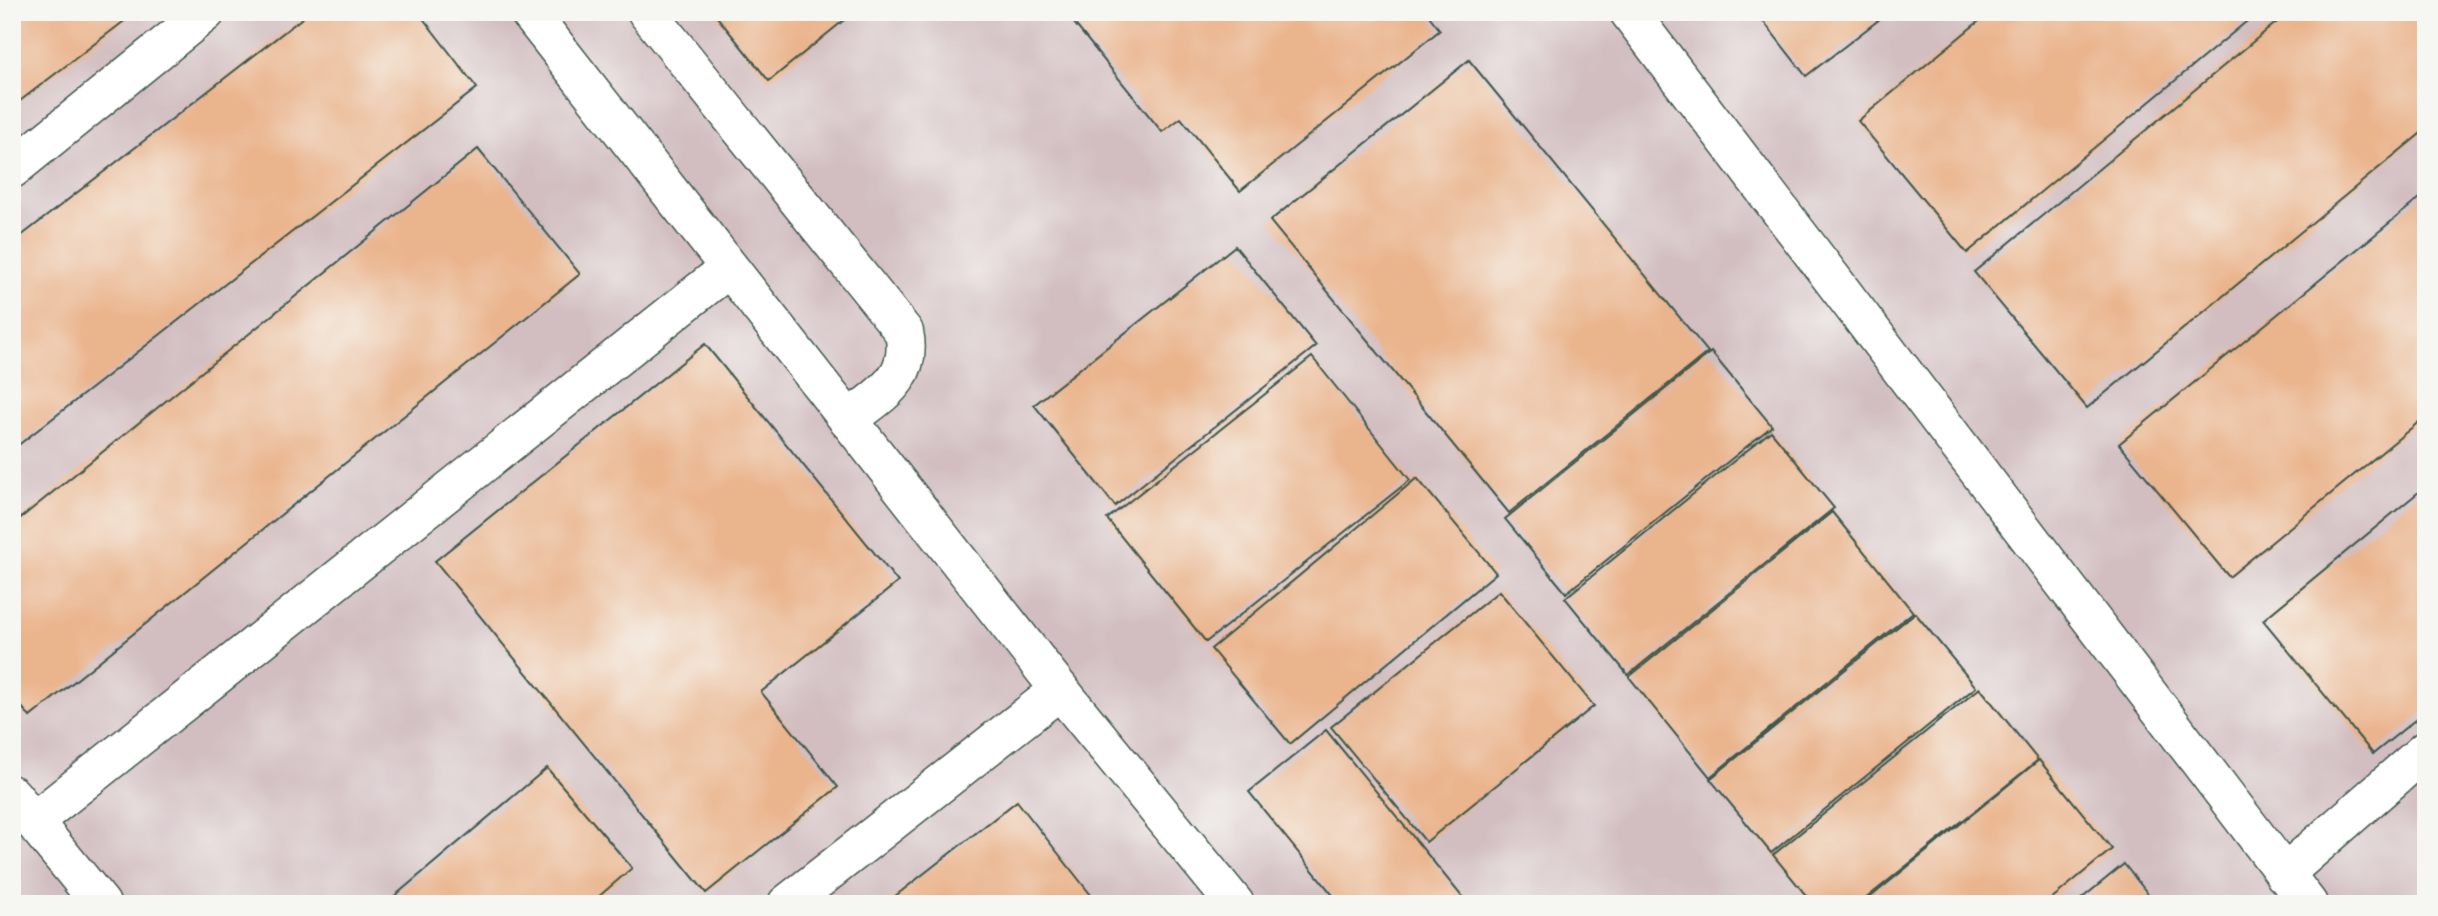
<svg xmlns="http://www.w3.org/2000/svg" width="2438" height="916" viewBox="0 0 2438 916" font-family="Kalam,sans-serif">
<rect width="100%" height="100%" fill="#f6f6f2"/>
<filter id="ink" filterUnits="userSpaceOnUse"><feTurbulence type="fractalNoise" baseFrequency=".0143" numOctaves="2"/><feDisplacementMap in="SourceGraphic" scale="14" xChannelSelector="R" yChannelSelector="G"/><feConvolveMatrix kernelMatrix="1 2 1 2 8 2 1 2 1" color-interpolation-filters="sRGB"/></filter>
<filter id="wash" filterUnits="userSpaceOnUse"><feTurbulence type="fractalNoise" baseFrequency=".00686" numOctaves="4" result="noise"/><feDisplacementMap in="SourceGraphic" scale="28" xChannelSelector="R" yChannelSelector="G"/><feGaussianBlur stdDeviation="1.57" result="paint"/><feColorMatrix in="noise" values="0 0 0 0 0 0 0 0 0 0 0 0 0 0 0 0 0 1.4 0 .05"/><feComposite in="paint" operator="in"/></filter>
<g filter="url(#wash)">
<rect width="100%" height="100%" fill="#f1e9d5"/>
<rect fill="#d2bec1" x="12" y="12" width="2414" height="892"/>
<g id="blocks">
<g fill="#eab48c">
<path d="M 17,12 L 136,12 L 12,107 L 12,16 Z"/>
<path d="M 310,12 L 418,12 L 477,88 L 12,450 L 12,243 Z"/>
<path d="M 713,12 L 854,12 L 769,81 Z"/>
<path d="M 1065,12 L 1426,12 L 1440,30 L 1240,191 L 1181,118 L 1162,132 Z"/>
<path d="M 1756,12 L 1889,12 L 1806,76 Z"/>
<path d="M 1990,12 L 2258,12 L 1967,253 L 1858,121 Z"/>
<path d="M 2289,12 L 2426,12 L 2426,129 L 2087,408 L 1974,272 Z"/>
<path d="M 1469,60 L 1708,352 L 1509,513 L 1270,221 Z"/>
<path d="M 478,149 L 580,274 L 30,717 L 12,695 L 12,525 Z"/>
<path d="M 2426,193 L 2426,416 L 2229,577 L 2119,444 Z"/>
<path d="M 1235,246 L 1316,346 L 1115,506 L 1034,405 Z"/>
<path d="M 705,344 L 898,582 L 761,692 L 838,787 L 706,893 L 435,561 Z"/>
<path d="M 1711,352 L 1772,426 L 1566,593 L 1505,519 Z"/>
<path d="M 1312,357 L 1410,480 L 1206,642 L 1107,519 Z"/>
<path d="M 1771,431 L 1834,508 L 1628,675 L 1565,598 Z"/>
<path d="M 1417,478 L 1496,573 L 1290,744 L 1211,649 Z"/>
<path d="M 2426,486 L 2426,711 L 2373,754 L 2263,620 Z"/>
<path d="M 1832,512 L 1913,612 L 1710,777 L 1629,677 Z"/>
<path d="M 1499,591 L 1594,706 L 1426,842 L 1331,727 Z"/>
<path d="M 1915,613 L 1976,687 L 1771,853 L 1710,779 Z"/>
<path d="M 1980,688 L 2038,760 L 1859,904 L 1813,904 L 1773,855 Z"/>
<path d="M 1326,730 L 1468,904 L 1340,904 L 1249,792 Z"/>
<path d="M 2039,760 L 2112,849 L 2045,904 L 1862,904 Z"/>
<path d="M 547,768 L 632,868 L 590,904 L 385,904 Z"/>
<path d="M 1017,801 L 1098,904 L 885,904 Z"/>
<path d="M 2124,864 L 2156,904 L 2075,904 Z"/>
</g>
</g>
</g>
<g filter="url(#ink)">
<use href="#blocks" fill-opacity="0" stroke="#3e574c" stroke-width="2"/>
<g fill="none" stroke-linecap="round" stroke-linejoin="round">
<g stroke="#3e574c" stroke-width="41">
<g id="minor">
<path d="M 529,12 L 1060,690 L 1235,904"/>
<path d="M 647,12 L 904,332 C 914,379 879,395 848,420"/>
<path d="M 1629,12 L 2308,904"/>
<path d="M 12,169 L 206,12"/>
<path d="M 12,795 L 101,904"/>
<path d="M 34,821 L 729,268"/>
<path d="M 2284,874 L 2426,750"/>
<path d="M 787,904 L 1060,690"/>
</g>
</g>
<use href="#minor" stroke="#fff" stroke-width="38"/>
</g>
</g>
<rect width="2438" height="916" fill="none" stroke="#f6f6f2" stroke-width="42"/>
</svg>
